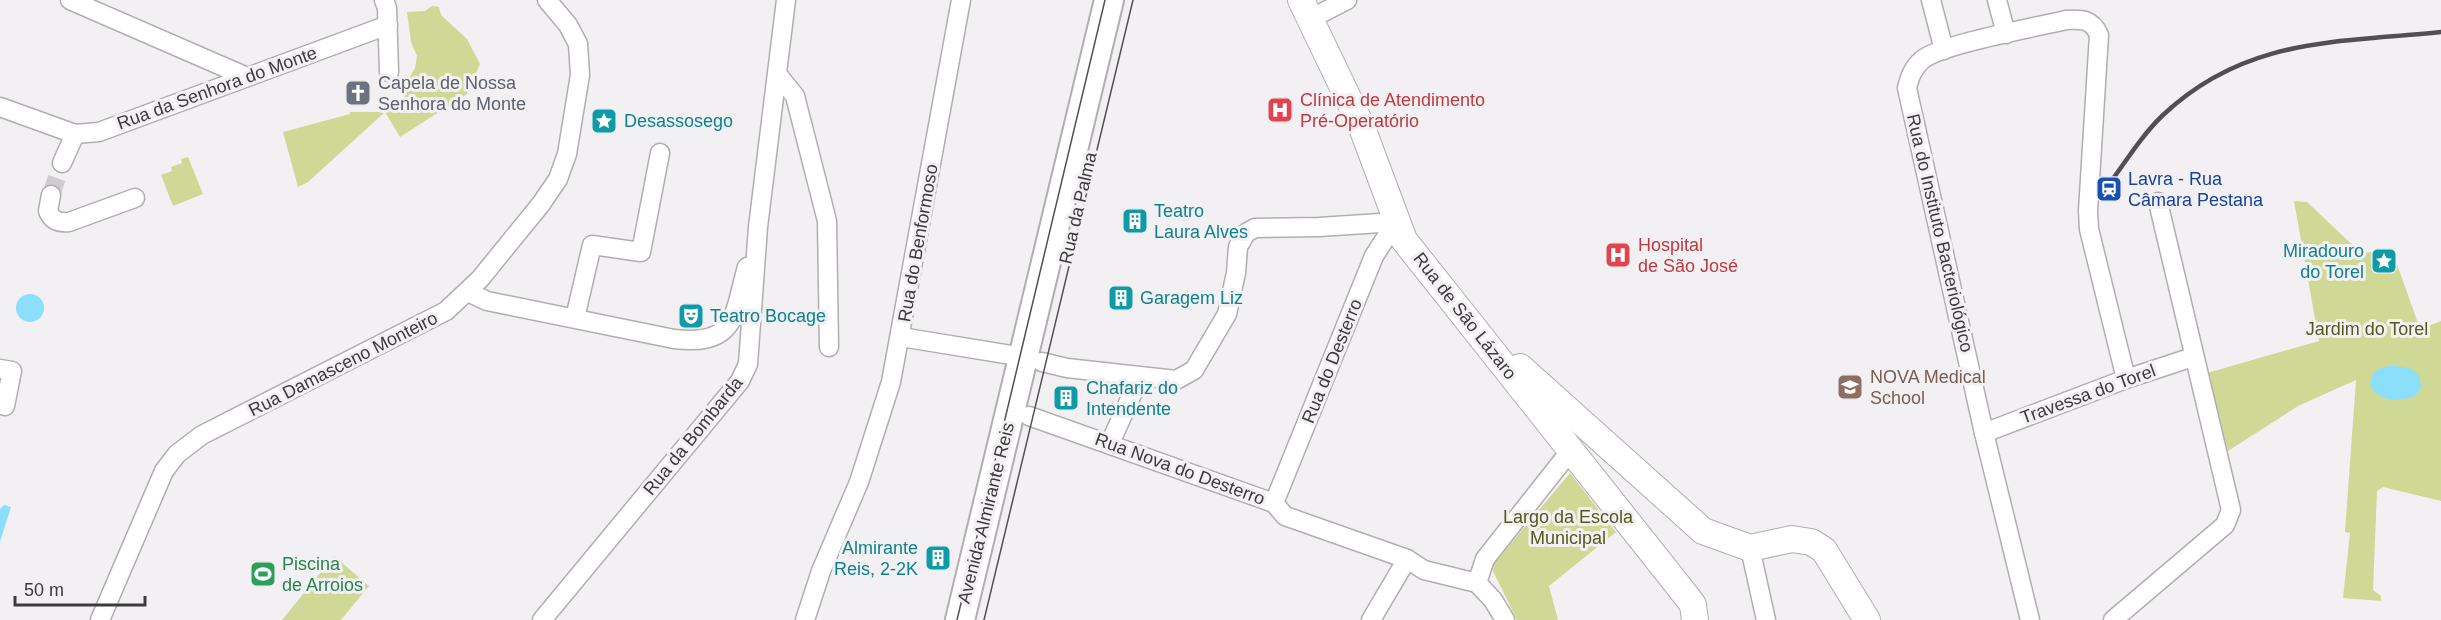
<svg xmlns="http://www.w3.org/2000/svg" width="2441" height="620" viewBox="0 0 2441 620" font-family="Helvetica,sans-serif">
<rect width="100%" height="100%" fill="#f3f0f3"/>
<g fill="#cfd995">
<path d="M 432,6 L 439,7 L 441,15 L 467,39 L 480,64 L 467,94 L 400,137 L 385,112 L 308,182 L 298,187 L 283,132 L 350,114 L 350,112 L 385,112 L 385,105 L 404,105 L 406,83 L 415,68 L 417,56 L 411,42 L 407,12 L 425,11 Z"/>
<path d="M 188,157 L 203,194 L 173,206 L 161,175 L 172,171 L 171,167 L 182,163 L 181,159 Z"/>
<path d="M 2294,201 L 2307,202 L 2361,253 L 2392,250 L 2420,329 L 2441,321 L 2441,501 L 2383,487 L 2377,491 L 2373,590 L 2381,596 L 2381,601 L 2343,598 L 2350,533 L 2345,532 L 2356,380 L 2298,406 L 2228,451 L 2207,373 L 2319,341 Z"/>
<path d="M 1570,473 L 1616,532 L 1549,586 L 1558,620 L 1517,620 L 1491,567 Z"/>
<path d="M 334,556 L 369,586 L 341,620 L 282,620 Z"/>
</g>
<g fill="#8bdffb">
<circle cx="30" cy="308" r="14"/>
<path d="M 2397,366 L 2412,369 L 2420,377 L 2421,388 L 2415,396 C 2399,402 2382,402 2371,388 C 2368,370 2381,365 2397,366 Z"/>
<path d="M 4,505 L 11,507 L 0,542 L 0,509 Z"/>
</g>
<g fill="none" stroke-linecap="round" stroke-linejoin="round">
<path stroke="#ceccce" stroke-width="18" stroke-dasharray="18 9" stroke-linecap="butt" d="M 51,195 L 62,163"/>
<g stroke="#b0aeb0" stroke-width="21">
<g id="street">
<path d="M 70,0 L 247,77"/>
<path d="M 384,0 L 387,8 L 389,72"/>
<path d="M 1931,0 L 1944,50"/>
<path d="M 1997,0 L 2006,34"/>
<path d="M 1310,19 L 1347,0"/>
<path d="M 778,75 L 795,96 L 827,221 L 829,347"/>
<path d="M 0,107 L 75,134 L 99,132 L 388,25"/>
<path d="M 62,163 L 75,134"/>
<path d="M 51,195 L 48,211 C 52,221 59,223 69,222 L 135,198"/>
<path d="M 468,292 L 487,301 L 674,339 C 737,346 733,316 747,267"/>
<path d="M 575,318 L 592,245 L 641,252 L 660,153"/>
<path d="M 901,337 L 1024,357"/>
<path d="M 1042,362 L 1067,368 L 1176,380 L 1194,370 L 1227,314 L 1236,273 L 1238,247 L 1246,233 L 1255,228 L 1319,227 L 1396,222"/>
<path d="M 0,369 L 12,371 L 5,406"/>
<path d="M 1029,416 L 1274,503 L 1285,516 L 1407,559 L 1424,570 L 1477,583"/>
<path d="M 1984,433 L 2126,379 L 2193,357"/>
<path d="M 1110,443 L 1140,377"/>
<path d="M 1274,503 L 1374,256 L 1396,222"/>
<path d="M 1750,548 L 1766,620"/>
<path d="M 1477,583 L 1485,559 L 1571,450"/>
<path d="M 1477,583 L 1493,600 L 1505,620"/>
<path d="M 100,620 L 164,471 L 177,454 L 202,435 L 446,311 L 480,279 L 541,204 L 558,179 L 567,154 L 580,75 L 578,44 L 568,25 L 547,0"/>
<path d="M 542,620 L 740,381 L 748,364 L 758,227 L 786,0"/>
<path d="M 805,620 L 821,571 L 859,482 L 891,382 L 961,0"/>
<path d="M 1371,620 L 1407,559"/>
<path d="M 2030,620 L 1984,433 L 1907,88 C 1910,76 1913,68 1922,60 C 1941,44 2037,27 2066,20 C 2082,19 2092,19 2099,35 L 2088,211 L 2089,229 L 2126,379"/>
<path d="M 2113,620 L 2225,525 L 2231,510 L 2158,202"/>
</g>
</g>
<g stroke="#b0aeb0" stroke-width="28">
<g id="secondary">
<path d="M 1301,0 L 1361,125 L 1404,240 L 1688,598 L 1693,605 L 1695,620"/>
<path d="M 1520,367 L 1703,531 L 1750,548 L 1792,539 L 1811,542 L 1824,550 L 1867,620"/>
</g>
</g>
<g stroke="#b0aeb0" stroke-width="32">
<path id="primary" d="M 960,620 L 1109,0"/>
</g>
<use href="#street" stroke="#fff" stroke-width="18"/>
<use href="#secondary" stroke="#fff" stroke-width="26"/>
<use href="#primary" stroke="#fff" stroke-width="28"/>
<g stroke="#515051" stroke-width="1.5">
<path d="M 957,620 L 1105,0"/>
<path d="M 984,620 L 1133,0"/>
</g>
<path stroke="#515051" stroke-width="4.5" d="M 2107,187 C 2125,163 2141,136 2163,115 C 2246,37 2336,43 2441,32"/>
</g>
<defs>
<g id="church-square" transform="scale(1.35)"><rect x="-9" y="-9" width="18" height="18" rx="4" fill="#6b7280" stroke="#f3f0f3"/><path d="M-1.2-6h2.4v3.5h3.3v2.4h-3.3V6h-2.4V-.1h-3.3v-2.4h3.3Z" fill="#fff"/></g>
<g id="hospital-square" transform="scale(1.35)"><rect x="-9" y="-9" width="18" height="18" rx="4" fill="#e0444e" stroke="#f3f0f3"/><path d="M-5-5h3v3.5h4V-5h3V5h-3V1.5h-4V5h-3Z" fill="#fff"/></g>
<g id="sight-square" transform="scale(1.35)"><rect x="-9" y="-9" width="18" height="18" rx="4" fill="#0f9aa8" stroke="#f3f0f3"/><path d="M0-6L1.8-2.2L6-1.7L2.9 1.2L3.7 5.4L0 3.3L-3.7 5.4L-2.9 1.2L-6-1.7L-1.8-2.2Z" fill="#fff"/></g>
<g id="station-square" transform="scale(1.35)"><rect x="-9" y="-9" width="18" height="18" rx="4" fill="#1a4fb4" stroke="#f3f0f3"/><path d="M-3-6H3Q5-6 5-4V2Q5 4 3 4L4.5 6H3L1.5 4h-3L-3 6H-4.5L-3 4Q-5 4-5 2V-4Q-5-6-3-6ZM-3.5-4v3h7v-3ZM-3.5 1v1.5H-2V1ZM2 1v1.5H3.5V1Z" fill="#fff"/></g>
<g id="building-square" transform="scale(1.35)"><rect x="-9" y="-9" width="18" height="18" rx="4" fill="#0f9aa8" stroke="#f3f0f3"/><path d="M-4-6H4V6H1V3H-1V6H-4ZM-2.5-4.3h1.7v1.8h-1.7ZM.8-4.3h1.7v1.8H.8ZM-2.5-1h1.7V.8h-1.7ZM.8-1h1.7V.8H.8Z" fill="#fff"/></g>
<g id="theatre-square" transform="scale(1.35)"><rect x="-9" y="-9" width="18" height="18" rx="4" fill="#0f9aa8" stroke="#f3f0f3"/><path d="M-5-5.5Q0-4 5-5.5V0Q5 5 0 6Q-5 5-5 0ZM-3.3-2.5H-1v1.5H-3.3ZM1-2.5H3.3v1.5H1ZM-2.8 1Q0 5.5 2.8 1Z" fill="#fff"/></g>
<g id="university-square" transform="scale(1.35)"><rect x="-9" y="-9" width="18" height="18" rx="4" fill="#8d6e63" stroke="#f3f0f3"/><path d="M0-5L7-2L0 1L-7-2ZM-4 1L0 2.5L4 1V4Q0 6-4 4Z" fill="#fff"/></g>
<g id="stadium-square" transform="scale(1.35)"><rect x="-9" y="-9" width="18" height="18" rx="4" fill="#2e9e5b" stroke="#f3f0f3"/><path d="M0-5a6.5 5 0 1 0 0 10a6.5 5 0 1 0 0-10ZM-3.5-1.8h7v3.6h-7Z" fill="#fff"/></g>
</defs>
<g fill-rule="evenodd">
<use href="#church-square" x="358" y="93"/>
<use href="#hospital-square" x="1280" y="110"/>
<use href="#sight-square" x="604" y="121"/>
<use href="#station-square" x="2109" y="189"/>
<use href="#building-square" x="1135" y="221"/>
<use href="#hospital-square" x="1618" y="255"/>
<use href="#sight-square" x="2384" y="261"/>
<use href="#building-square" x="1121" y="298"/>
<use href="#theatre-square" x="691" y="316"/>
<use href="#university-square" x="1850" y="387"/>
<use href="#building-square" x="1066" y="398"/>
<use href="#building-square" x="938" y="558"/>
<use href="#stadium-square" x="263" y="574"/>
</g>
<g text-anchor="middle" stroke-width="6" stroke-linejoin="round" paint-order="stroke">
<g font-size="18" fill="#5b616d" stroke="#f3f0f3" text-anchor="start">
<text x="378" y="89">Capela de Nossa<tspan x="378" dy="21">Senhora do Monte</tspan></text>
</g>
<g font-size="18" fill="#3c3b3c" stroke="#f3f0f3">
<text transform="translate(217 88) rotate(-20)" y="6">Rua da Senhora do Monte</text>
<text transform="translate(1078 208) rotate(-77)" y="6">Rua da Palma</text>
<text transform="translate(1940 233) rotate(77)" y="6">Rua do Instituto Bacteriológico</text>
<text transform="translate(918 243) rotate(-80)" y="6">Rua do Benformoso</text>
<text transform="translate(1465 316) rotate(52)" y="6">Rua de São Lázaro</text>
<text transform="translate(1332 361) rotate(-68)" y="6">Rua do Desterro</text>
<text transform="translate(343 364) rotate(-27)" y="6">Rua Damasceno Monteiro</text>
<text transform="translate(2088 394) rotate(-20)" y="6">Travessa do Torel</text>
<text transform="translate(693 436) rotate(-51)" y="6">Rua da Bombarda</text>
<text transform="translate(1180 469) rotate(20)" y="6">Rua Nova do Desterro</text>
<text transform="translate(986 513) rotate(-76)" y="6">Avenida Almirante Reis</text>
</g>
<g font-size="18" fill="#be3a42" stroke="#f3f0f3" text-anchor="start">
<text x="1300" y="106">Clínica de Atendimento<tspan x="1300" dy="21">Pré-Operatório</tspan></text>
<text x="1638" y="251">Hospital<tspan x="1638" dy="21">de São José</tspan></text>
</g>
<g font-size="18" fill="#0d838f" stroke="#f3f0f3" text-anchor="start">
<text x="624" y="127">Desassosego</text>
<text x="1154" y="217">Teatro<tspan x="1154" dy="21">Laura Alves</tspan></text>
<text x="2364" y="257" text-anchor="end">Miradouro<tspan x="2364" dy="21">do Torel</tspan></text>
<text x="1140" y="304">Garagem Liz</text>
<text x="710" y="322">Teatro Bocage</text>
<text x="1086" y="394">Chafariz do<tspan x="1086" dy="21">Intendente</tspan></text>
<text x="918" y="554" text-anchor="end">Almirante<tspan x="918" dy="21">Reis, 2-2K</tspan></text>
</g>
<g font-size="18" fill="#164399" stroke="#f3f0f3" text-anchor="start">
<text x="2128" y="185">Lavra - Rua<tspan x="2128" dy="21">Câmara Pestana</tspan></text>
</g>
<g font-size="18" fill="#545a1b" stroke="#f3f0f3">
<text x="2367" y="335">Jardim do Torel</text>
<text x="1568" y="523">Largo da Escola<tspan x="1568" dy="21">Municipal</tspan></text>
</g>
<g font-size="18" fill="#785e54" stroke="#f3f0f3" text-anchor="start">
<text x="1870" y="383">NOVA Medical<tspan x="1870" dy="21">School</tspan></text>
</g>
<g font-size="18" fill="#27864d" stroke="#f3f0f3" text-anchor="start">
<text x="282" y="570">Piscina<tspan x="282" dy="21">de Arroios</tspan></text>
</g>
</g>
<path d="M15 596v9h130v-9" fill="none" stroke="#3c3b3c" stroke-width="3"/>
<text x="24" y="596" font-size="18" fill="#3c3b3c" stroke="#f3f0f3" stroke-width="4.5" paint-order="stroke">50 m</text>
</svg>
